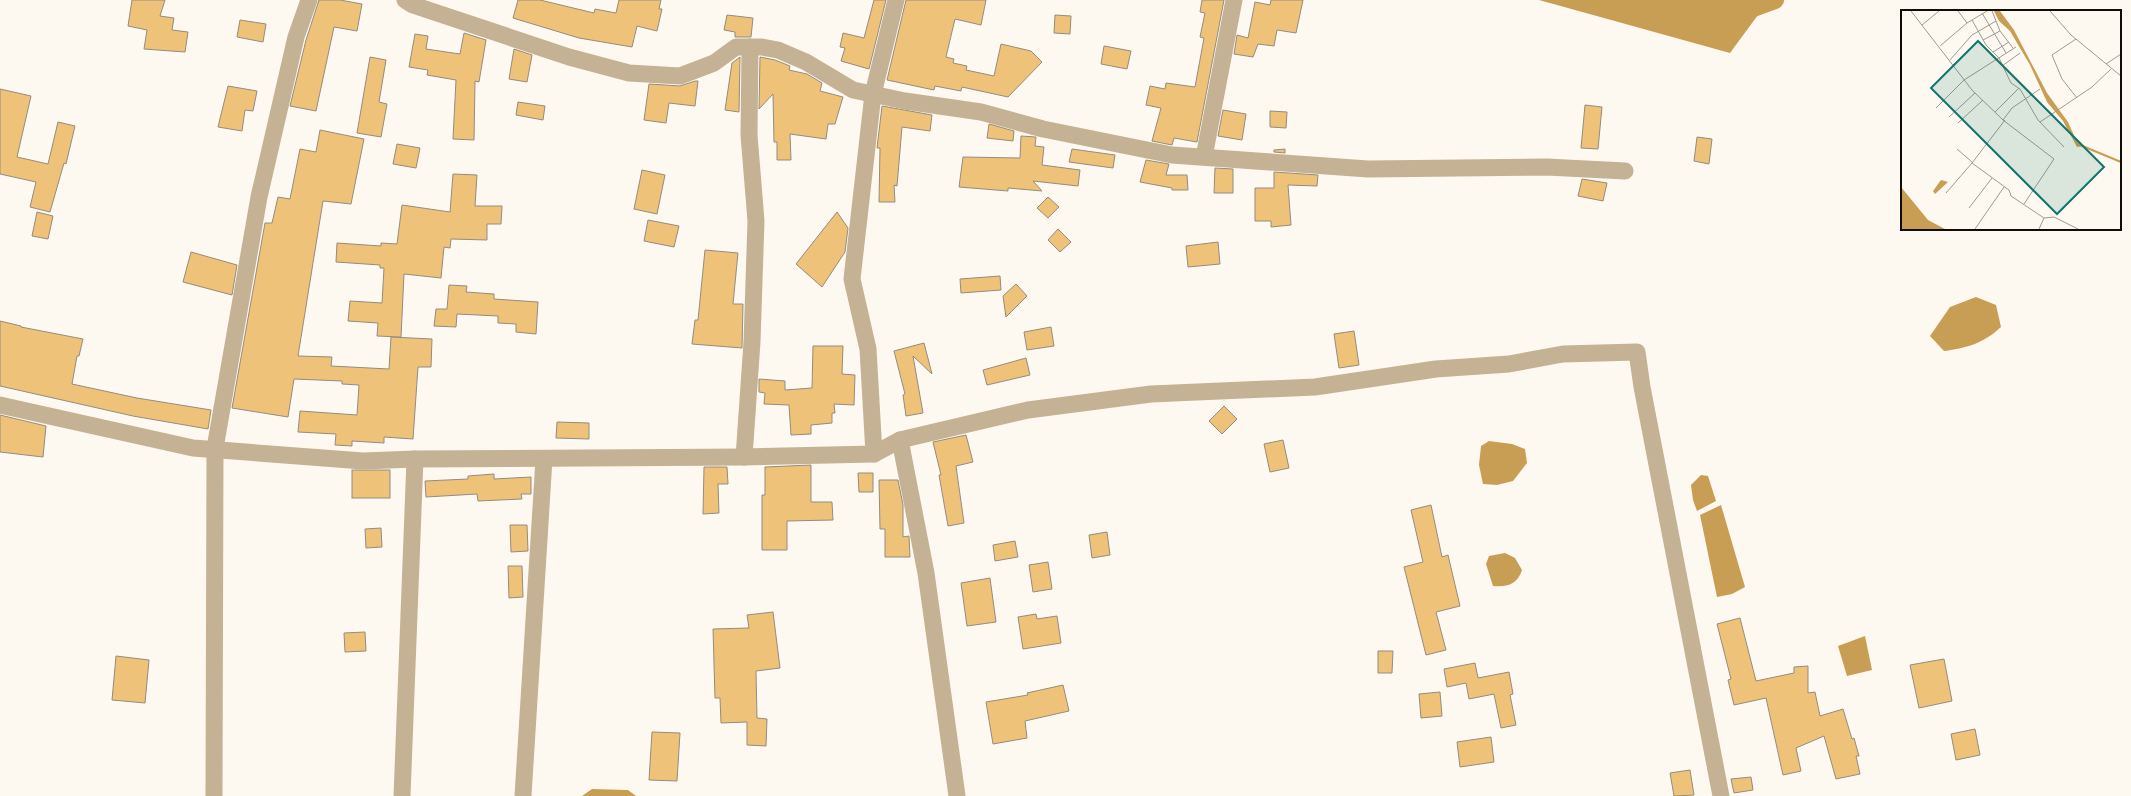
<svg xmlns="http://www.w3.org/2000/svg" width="2131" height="796" viewBox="0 0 2131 796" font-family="'Public Sans',sans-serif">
<rect width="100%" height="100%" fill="#fef9f0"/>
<g fill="#c89e54">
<path d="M 1539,0 L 1769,0 L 1730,53 Z"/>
<path d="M 1976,297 L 1996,305 L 2001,327 C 1984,343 1967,348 1944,351 L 1930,336 L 1950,307 Z"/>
<path d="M 1489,441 L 1512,444 L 1525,449 L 1527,463 L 1513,481 L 1497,485 L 1483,484 L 1479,465 L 1481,446 Z"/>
<path d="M 1701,475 L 1708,476 L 1716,501 L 1697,511 L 1693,500 L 1691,485 Z"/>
<path d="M 1721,505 L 1745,587 L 1732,594 L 1717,597 L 1700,515 Z"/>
<path d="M 1505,553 L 1515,558 L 1522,570 C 1517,585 1507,587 1493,586 L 1486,564 L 1489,556 Z"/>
<path d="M 1865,636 L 1872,670 L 1847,676 L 1838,646 Z"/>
<path d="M 592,789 L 628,790 L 636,796 L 582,796 Z"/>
</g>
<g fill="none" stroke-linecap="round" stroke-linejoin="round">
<path stroke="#c89e54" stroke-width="18" d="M 1745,11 L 1775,0"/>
</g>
<g fill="#eec278" stroke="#948c7f">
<path d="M 132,0 L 165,0 L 160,16 L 174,18 L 172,30 L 188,32 L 185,52 L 144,49 L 147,30 L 128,26 Z"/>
<path d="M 319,0 L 340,0 L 362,4 L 357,31 L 334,27 L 316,111 L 290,106 L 306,40 Z"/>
<path d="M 518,0 L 540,0 L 594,13 L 595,9 L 616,13 L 619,0 L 661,0 L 659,9 L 662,9 L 657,31 L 637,26 L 632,47 L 579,38 L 513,18 Z"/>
<path d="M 874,0 L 886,0 L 869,69 L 841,61 L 845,48 L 840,47 L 843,33 L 864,38 Z"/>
<path d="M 906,0 L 986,0 L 981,25 L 955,19 L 946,57 L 954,59 L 953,63 L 967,66 L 966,70 L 994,76 L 1001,44 L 1031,51 L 1042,62 L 1008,97 L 962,87 L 961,91 L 935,86 L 934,90 L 887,80 Z"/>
<path d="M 1202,0 L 1224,0 L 1197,142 L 1174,138 L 1172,145 L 1152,141 L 1161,108 L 1146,105 L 1150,86 L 1165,89 L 1166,83 L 1195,87 L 1204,38 L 1200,37 L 1205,13 L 1200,12 Z"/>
<path d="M 1271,0 L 1303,0 L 1296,33 L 1277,30 L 1274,46 L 1258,44 L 1253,57 L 1234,54 L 1237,35 L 1248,38 L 1255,2 L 1270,5 Z"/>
<path d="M 727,15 L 753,18 L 751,37 L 735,37 L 735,32 L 724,30 Z"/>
<path d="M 1055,15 L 1071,16 L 1070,34 L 1054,33 Z"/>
<path d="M 240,20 L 266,24 L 263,42 L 237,37 Z"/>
<path d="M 464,33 L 486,40 L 479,82 L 475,81 L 474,140 L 453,139 L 456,80 L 427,75 L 428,70 L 409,67 L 415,34 L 428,36 L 426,49 L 460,54 Z"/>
<path d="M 1104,46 L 1131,51 L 1127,69 L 1101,64 Z"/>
<path d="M 514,49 L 532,55 L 527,82 L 509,79 Z"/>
<path d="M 370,57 L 386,60 L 379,102 L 387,104 L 381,137 L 357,133 Z"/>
<path d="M 740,57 L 739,112 L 725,110 L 732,63 Z"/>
<path d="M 760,57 L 775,60 L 790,66 L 789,70 L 807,74 L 822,83 L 820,91 L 843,97 L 835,124 L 828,124 L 826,139 L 790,134 L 791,160 L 777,160 L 777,142 L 774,142 L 773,94 L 759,109 Z"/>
<path d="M 695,81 L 698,81 L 695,106 L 669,103 L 666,123 L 644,120 L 649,84 L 680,86 Z"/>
<path d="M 228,86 L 257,91 L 253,111 L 245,110 L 242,131 L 218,127 Z"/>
<path d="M 0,89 L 31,96 L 17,157 L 48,164 L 58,122 L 75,126 L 66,164 L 64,163 L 50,212 L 30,207 L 36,182 L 0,174 Z"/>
<path d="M 518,102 L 545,106 L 543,120 L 516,115 Z"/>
<path d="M 1585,105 L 1602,107 L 1598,149 L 1581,148 Z"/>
<path d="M 882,106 L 932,115 L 930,131 L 902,127 L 897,186 L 894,185 L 895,202 L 879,202 L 880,148 L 877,148 Z"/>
<path d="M 1223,110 L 1246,114 L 1242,140 L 1218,136 Z"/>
<path d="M 1270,111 L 1287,112 L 1286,128 L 1270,127 Z"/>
<path d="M 989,124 L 1014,131 L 1013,141 L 987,138 Z"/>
<path d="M 320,130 L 364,139 L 351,204 L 323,201 L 298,356 L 332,357 L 331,366 L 389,369 L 391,337 L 432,339 L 431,367 L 418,367 L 413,439 L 384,437 L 384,443 L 352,441 L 352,446 L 335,445 L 336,434 L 298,432 L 300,411 L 357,415 L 359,385 L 342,384 L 342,381 L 294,379 L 288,417 L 232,408 L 265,223 L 272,223 L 278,197 L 290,199 L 300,149 L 316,152 Z"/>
<path d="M 1021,136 L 1036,137 L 1035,146 L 1044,147 L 1042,165 L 1080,170 L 1078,186 L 1033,181 L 1042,191 L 1008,188 L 1008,191 L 959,187 L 963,157 L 1020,158 Z"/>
<path d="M 1697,137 L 1712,139 L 1709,164 L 1694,161 Z"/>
<path d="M 397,144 L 420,148 L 416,168 L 393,164 Z"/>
<path d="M 1072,149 L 1115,155 L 1113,168 L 1069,162 Z"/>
<path d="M 1285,149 L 1285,153 L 1274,152 L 1274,150 Z"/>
<path d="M 1146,160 L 1169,164 L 1166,175 L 1187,175 L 1188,190 L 1172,190 L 1172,188 L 1140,182 Z"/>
<path d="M 1215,168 L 1233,169 L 1233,193 L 1214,193 Z"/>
<path d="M 642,170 L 665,175 L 657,214 L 634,209 Z"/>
<path d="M 1274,172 L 1318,175 L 1317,186 L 1288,185 L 1291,225 L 1271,227 L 1271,221 L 1255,221 L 1255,188 L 1274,188 Z"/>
<path d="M 453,174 L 477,175 L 475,206 L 502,206 L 501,224 L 487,224 L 487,240 L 451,239 L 450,248 L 444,247 L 441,278 L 404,274 L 401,337 L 377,336 L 378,323 L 348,321 L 350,301 L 382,303 L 384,268 L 380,268 L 380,265 L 336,262 L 337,243 L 381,246 L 381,243 L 397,244 L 402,205 L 450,212 Z"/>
<path d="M 1582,179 L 1607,183 L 1603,201 L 1578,196 Z"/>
<path d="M 1048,197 L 1059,207 L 1048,218 L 1037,208 Z"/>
<path d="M 37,212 L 53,216 L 48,239 L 32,236 Z"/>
<path d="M 837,212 L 848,228 L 845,252 L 822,287 L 796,264 Z"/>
<path d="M 648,220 L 679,226 L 674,247 L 644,241 Z"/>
<path d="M 1058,229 L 1071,242 L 1060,252 L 1048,240 Z"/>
<path d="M 1218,242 L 1220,264 L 1188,267 L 1186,246 Z"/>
<path d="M 705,250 L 738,253 L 733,304 L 743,304 L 742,348 L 692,344 L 695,320 L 698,320 Z"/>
<path d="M 191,252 L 237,265 L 232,295 L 183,282 Z"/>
<path d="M 1000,276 L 1001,290 L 961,293 L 960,279 Z"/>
<path d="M 1016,284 L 1027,296 L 1006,317 L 1003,296 Z"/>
<path d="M 449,285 L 467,286 L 466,292 L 494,294 L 494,299 L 538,302 L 536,334 L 516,332 L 516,324 L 498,323 L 498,316 L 457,314 L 456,327 L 434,326 L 436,309 L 447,309 Z"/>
<path d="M 0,321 L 21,326 L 21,327 L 83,339 L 79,356 L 77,356 L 72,384 L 137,398 L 211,410 L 208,429 L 133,416 L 0,386 Z"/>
<path d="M 1051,327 L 1054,346 L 1027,350 L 1024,332 Z"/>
<path d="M 1354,331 L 1359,365 L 1339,368 L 1334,334 Z"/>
<path d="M 924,343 L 932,374 L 913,356 L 923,413 L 906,416 L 903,395 L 905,394 L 894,351 Z"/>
<path d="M 813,346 L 843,346 L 842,374 L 855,375 L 854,405 L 834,404 L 835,413 L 832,413 L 832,423 L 811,425 L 811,434 L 791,435 L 789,405 L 764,404 L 765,393 L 759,392 L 759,379 L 785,381 L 785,390 L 812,388 Z"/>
<path d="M 1026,358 L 1030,375 L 987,385 L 983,370 Z"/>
<path d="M 1224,406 L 1237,419 L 1222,434 L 1209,421 Z"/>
<path d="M 0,415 L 46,426 L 43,457 L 0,452 Z"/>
<path d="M 557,422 L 589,423 L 589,439 L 556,438 Z"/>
<path d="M 966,435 L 973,462 L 956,466 L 964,523 L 948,526 L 939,475 L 941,475 L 933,442 Z"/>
<path d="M 1283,440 L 1289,468 L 1270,472 L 1264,444 Z"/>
<path d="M 811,465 L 811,502 L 832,502 L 833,520 L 787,521 L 787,550 L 762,550 L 762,495 L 765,495 L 765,467 Z"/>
<path d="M 704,467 L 727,467 L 728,484 L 718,484 L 719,513 L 703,514 Z"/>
<rect x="352" y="470" width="38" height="28"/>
<path d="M 858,473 L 873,473 L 873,492 L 859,492 Z"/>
<path d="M 494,474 L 494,479 L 531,477 L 531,494 L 521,494 L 522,499 L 478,501 L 477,494 L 426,497 L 425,481 L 468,479 L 468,476 Z"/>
<path d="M 879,480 L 898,480 L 903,505 L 903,537 L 909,536 L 910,557 L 885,557 L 885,529 L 880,529 Z"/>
<path d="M 1431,505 L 1442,557 L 1448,555 L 1460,606 L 1436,612 L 1446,650 L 1426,655 L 1404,567 L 1423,562 L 1411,510 Z"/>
<path d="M 510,525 L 527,525 L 528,551 L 511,552 Z"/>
<path d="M 381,528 L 382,547 L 366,548 L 365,529 Z"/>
<path d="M 1107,532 L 1110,555 L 1092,558 L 1089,535 Z"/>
<path d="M 1015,541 L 1018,557 L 995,561 L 993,545 Z"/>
<path d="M 1048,562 L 1052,589 L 1033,592 L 1029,565 Z"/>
<path d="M 508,566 L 522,566 L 523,597 L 509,598 Z"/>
<path d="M 990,578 L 996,622 L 967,626 L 961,583 Z"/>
<path d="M 773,612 L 780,668 L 756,671 L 757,718 L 767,719 L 766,746 L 747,745 L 747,722 L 721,723 L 720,698 L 715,698 L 713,629 L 749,628 L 747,615 Z"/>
<path d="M 1036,614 L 1037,619 L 1057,616 L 1061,643 L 1023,649 L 1018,617 Z"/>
<path d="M 1740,618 L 1756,681 L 1794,673 L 1794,667 L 1808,666 L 1808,693 L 1815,692 L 1820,716 L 1843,709 L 1852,739 L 1854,738 L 1859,756 L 1856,756 L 1860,774 L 1836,779 L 1824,736 L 1796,748 L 1801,771 L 1783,775 L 1766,698 L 1734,705 L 1728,680 L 1731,679 L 1717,624 Z"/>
<path d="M 365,632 L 366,651 L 345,652 L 344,633 Z"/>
<path d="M 1378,651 L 1393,651 L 1392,673 L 1378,673 Z"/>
<path d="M 116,656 L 149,660 L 145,703 L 112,700 Z"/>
<path d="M 1944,659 L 1952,701 L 1919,708 L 1910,665 Z"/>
<path d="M 1475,663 L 1478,678 L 1509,672 L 1513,694 L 1510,695 L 1516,725 L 1501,728 L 1494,694 L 1469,699 L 1466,683 L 1447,687 L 1444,669 Z"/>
<path d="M 1063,685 L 1069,711 L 1025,721 L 1027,738 L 993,744 L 986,702 L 1028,695 L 1027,693 Z"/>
<path d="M 1440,692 L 1442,716 L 1421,718 L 1419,694 Z"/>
<path d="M 1975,729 L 1980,755 L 1956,760 L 1951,734 Z"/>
<path d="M 652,732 L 680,733 L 677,781 L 649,780 Z"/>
<path d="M 1491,737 L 1494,762 L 1460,767 L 1457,742 Z"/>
<path d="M 1690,770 L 1694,795 L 1674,796 L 1670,773 Z"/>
<path d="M 1751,777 L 1753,790 L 1734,793 L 1731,779 Z"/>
</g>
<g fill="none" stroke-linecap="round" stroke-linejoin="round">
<g stroke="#c5b294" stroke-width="17">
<path d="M 405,0 L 413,5 L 569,57 L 629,73 L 680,76 L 714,63 L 736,47 L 762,47 L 778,50 L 806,62 L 853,90 L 905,101 L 981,112 L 1043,129 L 1172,155 L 1368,169 L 1547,167 L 1625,171"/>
<path d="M 1204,157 L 1234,0"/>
<path d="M 0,405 L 193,448 L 363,461 L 415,459 L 744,457 L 874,454 L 900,440 L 1028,410 L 1151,394 L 1315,387 L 1436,369 L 1509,364 L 1563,354 L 1637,352 L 1642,387 L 1721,796"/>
<path d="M 900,440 L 926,573 L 957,796"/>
<path d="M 874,454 L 868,349 L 852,279 L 873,94 L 896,0"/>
<path d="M 744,457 L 752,342 L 756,221 L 749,135 L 750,47"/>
<path d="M 214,796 L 215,448 L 259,197 L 296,37 L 309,0"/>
<path d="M 402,796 L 415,459"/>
<path d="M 523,796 L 544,459"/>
</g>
</g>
<g transform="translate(1901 10)">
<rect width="220" height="220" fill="#fef9f0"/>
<path d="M 93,1 L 99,1 L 113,20 L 146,83 L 167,112 L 175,130 L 183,136 L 176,137 L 162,111 L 146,92 L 129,55 L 109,21 L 98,11 ZM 40,170 L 47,172 L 34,184 L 32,181 ZM 0,177 L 27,210 L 44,219 L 0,219 Z" fill="#c89e54"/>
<path fill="none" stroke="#c89e54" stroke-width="2" d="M 179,135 L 220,152"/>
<path fill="none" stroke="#9e9a93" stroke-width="1" d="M 10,1 L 71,80 L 102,110 L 153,149 L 123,194M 57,1 L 66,13M 91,1 L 99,21 L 112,38M 149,1 L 170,25 L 220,66M 81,3 L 105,43M 71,10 L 85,35 L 98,48 L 110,73 L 119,79 L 137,110 L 163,137M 21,15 L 38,1M 175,29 L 151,45 L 161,69 L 176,88M 82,30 L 99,21M 39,36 L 66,13 L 86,1M 92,42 L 108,32M 49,50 L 71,25 L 95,11M 205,54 L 220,44M 101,56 L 119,43M 35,98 L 63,70 L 115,37M 94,102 L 118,78M 48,107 L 74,83M 102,110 L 111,98 L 139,79M 104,110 L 71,153 L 108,180 L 110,186 L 143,208 L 153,207 L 177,219M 139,112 L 191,77 L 210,59M 57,113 L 82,90M 56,139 L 71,152M 45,183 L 71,153M 68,198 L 91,168M 74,219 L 103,177M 138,219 L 143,208"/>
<path fill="#0f766e" fill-opacity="0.15" stroke="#0f766e" stroke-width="2" d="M 77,31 L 203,157 L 156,204 L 30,78 Z"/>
<rect width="220" height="220" fill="none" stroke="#0f0c08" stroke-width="2"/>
</g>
</svg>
